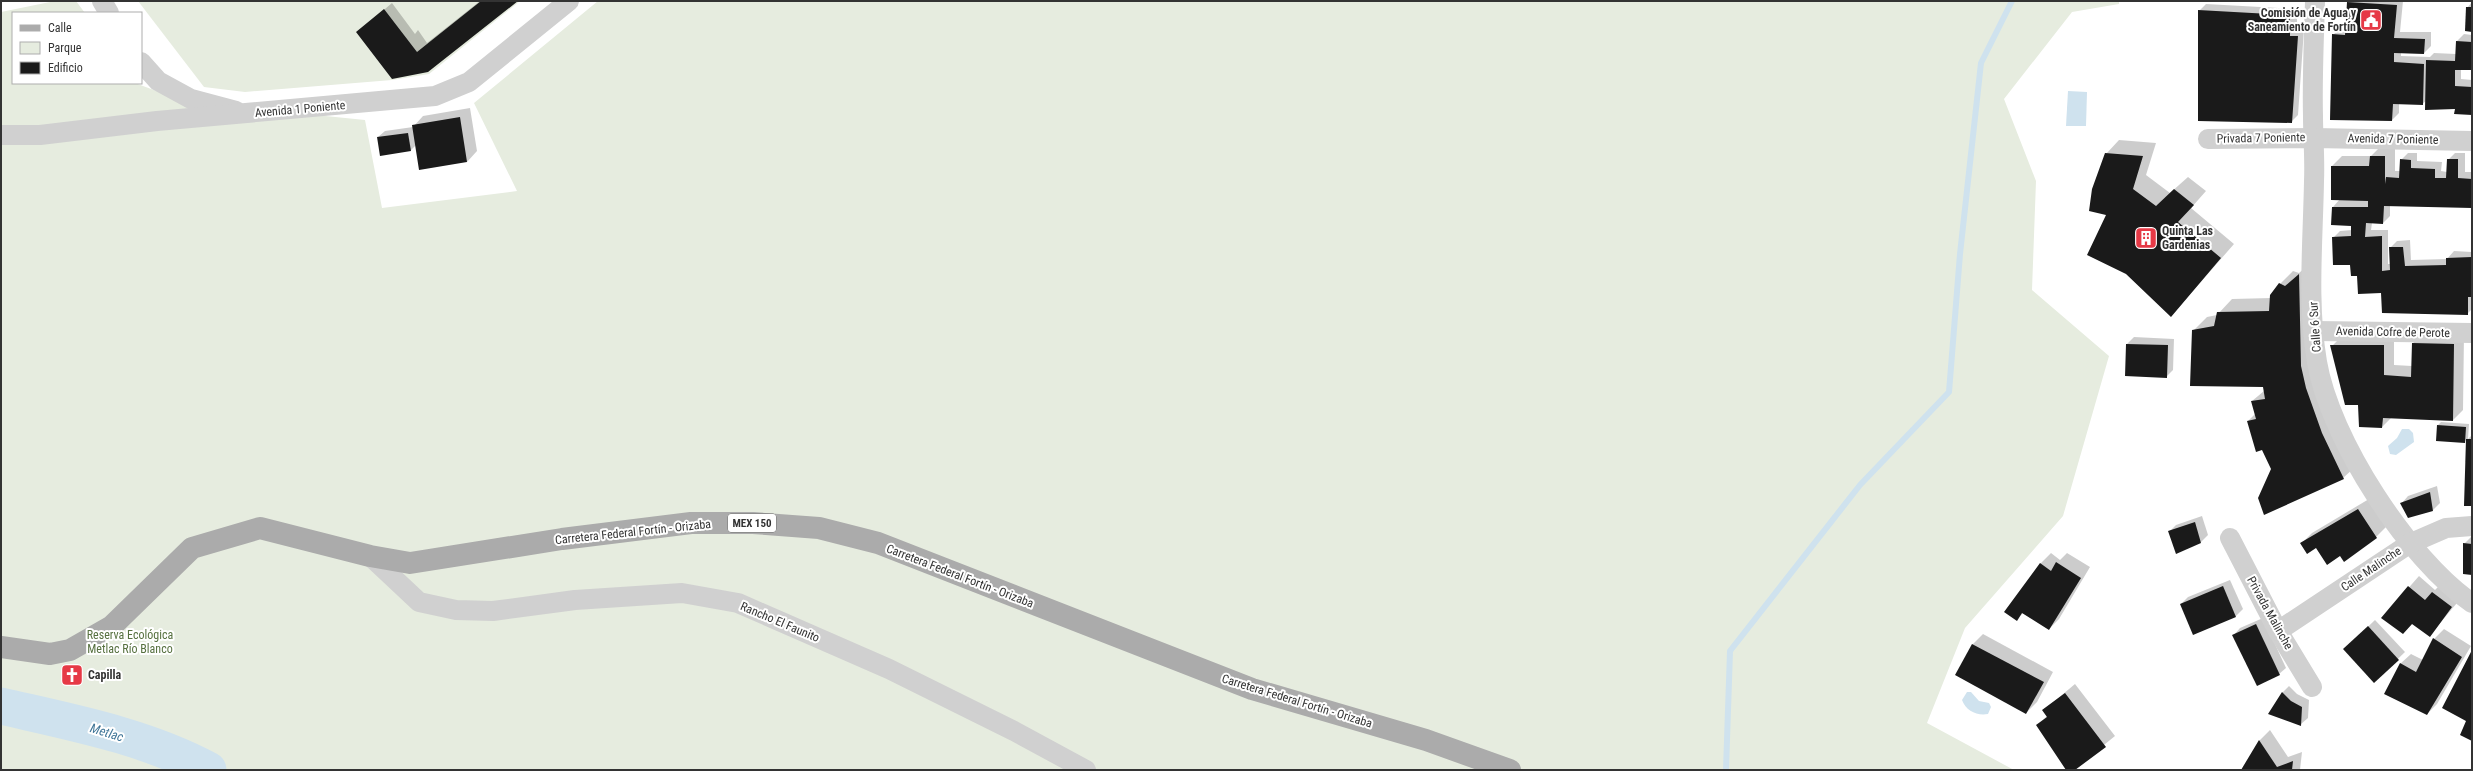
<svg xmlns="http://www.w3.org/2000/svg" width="2473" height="771" viewBox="0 0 2473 771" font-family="'Roboto Condensed',sans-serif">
<rect width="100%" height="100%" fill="#fff"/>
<g fill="#e6ecdf">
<path d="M 55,1 L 76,1 L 85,13 L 13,13 L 13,83 L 135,83 L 186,102 L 365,120 L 382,208 L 517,191 L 474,103 L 598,1 L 2119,1 L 2119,4 L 2072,12 L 2004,99 L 2036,181 L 2032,290 L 2109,356 L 2063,516 L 1965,628 L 1927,723 L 2014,770 L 1,770 L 1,12 Z"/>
<path d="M 138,1 L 520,1 L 429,74 L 392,80 L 245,92 L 204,87 Z"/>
</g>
<g fill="#cfe2ee">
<path d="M 2068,91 L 2087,92 L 2086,126 L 2066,126 Z"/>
<path d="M 2402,429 L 2409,429 L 2413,433 L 2414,442 L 2396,455 L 2390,454 L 2388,446 L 2397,438 Z"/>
<path d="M 1967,692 L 1971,692 L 1979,701 L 1989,703 L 1991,707 L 1988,714 C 1977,716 1966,711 1962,700 Z"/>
</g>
<g fill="#0003">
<path d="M 480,1 L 516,1 L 428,71 L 365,26 L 392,3 L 415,34 L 418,30 L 427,43 Z"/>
<path d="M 2349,1 L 2403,1 L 2400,32 L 2431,32 L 2431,46 L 2424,53 L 2401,52 L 2401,56 L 2430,57 L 2434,53 L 2456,54 L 2457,41 L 2464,34 L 2472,35 L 2472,69 L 2461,69 L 2461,79 L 2472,80 L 2472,114 L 2426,101 L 2422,104 L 2399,103 L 2399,113 L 2392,120 L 2333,35 L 2340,28 L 2346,28 Z"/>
<path d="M 2472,2 L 2472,31 L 2467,8 Z"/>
<path d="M 2206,4 L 2297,9 L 2297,29 L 2304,29 L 2298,115 L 2291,122 L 2199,11 Z"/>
<path d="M 470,108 L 477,151 L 467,162 L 416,145 L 411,150 L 378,137 L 385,131 L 413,127 L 423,116 Z"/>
<path d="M 2119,140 L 2156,143 L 2146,175 L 2170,193 L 2188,177 L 2206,191 L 2191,208 L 2234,244 L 2171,316 L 2107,214 L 2106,154 Z"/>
<path d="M 2381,146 L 2395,146 L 2395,171 L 2400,171 L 2401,160 L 2408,153 L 2417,153 L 2417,161 L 2442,162 L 2441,171 L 2447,172 L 2448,160 L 2455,153 L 2465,153 L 2465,172 L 2472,172 L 2472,207 L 2390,205 L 2390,216 L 2383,223 L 2372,223 L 2371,230 L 2388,230 L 2388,264 L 2390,264 L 2390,248 L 2397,241 L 2410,240 L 2411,260 L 2447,259 L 2454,251 L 2472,252 L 2472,309 L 2467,314 L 2382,292 L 2358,275 L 2333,238 L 2340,231 L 2352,230 L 2352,225 L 2333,207 L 2340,199 L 2332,166 L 2342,156 L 2371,156 Z"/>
<path d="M 2312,262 L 2314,352 L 2354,468 L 2343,478 L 2248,421 L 2255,414 L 2252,401 L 2264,391 L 2264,386 L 2193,331 L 2207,317 L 2217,315 L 2232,299 L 2271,298 L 2280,284 L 2293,271 L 2299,273 Z"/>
<path d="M 2423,333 L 2464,334 L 2463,410 L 2453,420 L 2392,417 L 2382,427 L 2359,404 L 2332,346 L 2342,336 L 2394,336 L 2394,365 L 2412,366 L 2413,343 Z"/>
<path d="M 2134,337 L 2174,339 L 2173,370 L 2166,377 L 2127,344 Z"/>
<path d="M 2441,422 L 2469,424 L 2468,439 L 2472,435 L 2472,505 L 2467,439 L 2464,442 L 2438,425 Z"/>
<path d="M 2437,486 L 2440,503 L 2433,510 L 2402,503 L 2408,496 Z"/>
<path d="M 2369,499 L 2386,527 L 2376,537 L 2317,547 L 2301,544 L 2312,533 Z"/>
<path d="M 2202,516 L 2208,535 L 2201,542 L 2169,532 L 2176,525 Z"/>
<path d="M 2472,536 L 2472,574 L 2464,544 Z"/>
<path d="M 2051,553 L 2060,560 L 2067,553 L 2090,567 L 2059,619 L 2049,629 L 2023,613 L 2017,619 L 2040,564 Z"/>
<path d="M 2419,576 L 2435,590 L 2443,582 L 2462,597 L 2430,635 L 2413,623 L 2403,633 L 2383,617 Z"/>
<path d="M 2230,580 L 2243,609 L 2236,616 L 2194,634 L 2181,604 L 2188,597 Z"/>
<path d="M 2263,618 L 2286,668 L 2279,674 L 2234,635 L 2240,628 Z"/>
<path d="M 2375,620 L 2405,652 L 2374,682 L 2351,643 Z"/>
<path d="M 2444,629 L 2471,646 L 2437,704 L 2427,714 L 2400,664 L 2411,654 L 2423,660 L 2434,639 Z"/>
<path d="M 1983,634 L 2053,672 L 2037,702 L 2026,713 L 1956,675 L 1973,644 Z"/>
<path d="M 2075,684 L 2115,736 L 2073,770 L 2067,770 L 2038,725 L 2047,716 L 2044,710 Z"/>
<path d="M 2289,686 L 2297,694 L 2309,700 L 2308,718 L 2301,724 L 2270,714 L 2283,692 Z"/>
<path d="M 2270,730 L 2288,757 L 2302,752 L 2300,770 L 2242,770 L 2260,740 Z"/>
</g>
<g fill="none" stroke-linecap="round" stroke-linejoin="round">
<path stroke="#cfe2ee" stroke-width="6" d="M 1726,770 L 1730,651 L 1860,485 L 1949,392 L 1960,254 L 1981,63 L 2012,1"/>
<path stroke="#cfe2ee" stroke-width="37" d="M 1,706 C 70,722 145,736 208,770"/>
</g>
<g fill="#1a1a1a">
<path d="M 481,1 L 518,1 L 428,72 L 392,79 L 356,32 L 384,9 L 417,52 Z"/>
<path d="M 2347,2 L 2397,5 L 2394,38 L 2425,39 L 2424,54 L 2394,53 L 2394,62 L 2424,64 L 2423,105 L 2393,104 L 2392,121 L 2330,120 L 2332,34 L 2345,35 Z"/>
<path d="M 2466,7 L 2472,7 L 2472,32 L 2465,31 Z"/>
<path d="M 2198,10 L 2290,15 L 2290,36 L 2298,36 L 2292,123 L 2198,121 Z"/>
<path d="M 2456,41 L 2472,42 L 2472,70 L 2455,70 L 2455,86 L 2472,87 L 2472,115 L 2454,114 L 2455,109 L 2425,110 L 2426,60 L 2455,61 Z"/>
<path d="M 460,117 L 467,162 L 419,170 L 412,125 Z"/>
<path d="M 408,133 L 411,151 L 380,156 L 377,137 Z"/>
<path d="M 2105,153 L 2143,156 L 2133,189 L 2156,206 L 2174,189 L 2194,205 L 2178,222 L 2221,258 L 2171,317 L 2126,274 L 2087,255 L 2106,215 L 2089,211 L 2092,189 Z"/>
<path d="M 2370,156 L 2385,156 L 2385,184 L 2386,177 L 2399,178 L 2400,159 L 2411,160 L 2411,168 L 2435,169 L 2435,178 L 2446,178 L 2447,159 L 2458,159 L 2458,178 L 2472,179 L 2472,208 L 2384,206 L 2383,224 L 2366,223 L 2365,237 L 2382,236 L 2382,271 L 2390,270 L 2389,247 L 2403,247 L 2405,266 L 2446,265 L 2446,258 L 2472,257 L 2472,297 L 2468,297 L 2468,315 L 2382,313 L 2381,293 L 2358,294 L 2357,276 L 2351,276 L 2350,265 L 2333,265 L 2332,237 L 2351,236 L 2351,226 L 2331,225 L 2332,207 L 2368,207 L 2368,201 L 2331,200 L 2331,166 L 2369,166 Z"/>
<path d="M 2299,274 L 2301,366 L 2306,388 L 2322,433 L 2344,479 L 2264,515 L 2258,498 L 2271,469 L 2262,450 L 2256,452 L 2247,421 L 2256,419 L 2251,401 L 2265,399 L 2263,387 L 2190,386 L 2192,330 L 2214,326 L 2217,312 L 2269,311 L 2270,295 L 2279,283 L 2285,286 Z"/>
<path d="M 2412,343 L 2454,344 L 2453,421 L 2383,418 L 2382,428 L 2359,427 L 2358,405 L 2345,405 L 2330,345 L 2384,345 L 2384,375 L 2411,377 Z"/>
<path d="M 2126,344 L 2168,345 L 2167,378 L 2125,376 Z"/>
<path d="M 2437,425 L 2466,427 L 2465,443 L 2436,441 Z"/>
<path d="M 2466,439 L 2472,439 L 2472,506 L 2464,506 Z"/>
<path d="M 2430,492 L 2433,511 L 2408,518 L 2400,503 Z"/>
<path d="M 2358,509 L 2377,538 L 2344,562 L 2340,556 L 2327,565 L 2316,548 L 2307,554 L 2300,543 Z"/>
<path d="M 2195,522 L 2201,543 L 2176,554 L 2168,531 Z"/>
<path d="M 2463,543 L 2472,544 L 2472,575 L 2463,574 Z"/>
<path d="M 2056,562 L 2081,578 L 2049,630 L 2022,613 L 2017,621 L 2004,612 L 2040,563 L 2051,571 Z"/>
<path d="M 2223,586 L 2236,617 L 2193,635 L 2180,604 Z"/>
<path d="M 2408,586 L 2425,600 L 2432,592 L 2452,607 L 2430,637 L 2412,624 L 2403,634 L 2381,618 Z"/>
<path d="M 2256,624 L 2280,675 L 2257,686 L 2232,635 Z"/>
<path d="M 2368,626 L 2399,660 L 2374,683 L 2343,649 Z"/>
<path d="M 2433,638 L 2462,657 L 2427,715 L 2384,694 L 2400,663 L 2416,672 Z"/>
<path d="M 1972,644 L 2044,682 L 2026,714 L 1955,675 Z"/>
<path d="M 2472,650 L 2472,741 L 2460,735 L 2466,721 L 2442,708 Z"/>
<path d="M 2282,692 L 2291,701 L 2302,707 L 2301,726 L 2268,714 Z"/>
<path d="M 2065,693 L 2106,747 L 2075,770 L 2066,770 L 2036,725 L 2047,717 L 2042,710 Z"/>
<path d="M 2259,740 L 2277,767 L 2293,761 L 2292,770 L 2241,770 Z"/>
</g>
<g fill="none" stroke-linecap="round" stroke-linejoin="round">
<g stroke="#d0d0d0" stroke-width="20">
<path d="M 102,1 L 109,13"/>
<path d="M 2315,1 C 2314,39 2312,78 2313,116 C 2313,138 2315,159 2314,181 C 2313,241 2307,303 2317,362 C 2330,439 2408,559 2472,603"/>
<path d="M 141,62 L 158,81 L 191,99 L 236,111"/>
<path d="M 1,135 L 40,135 L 157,121 L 435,96 L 469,82 L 569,1"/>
<path d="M 2208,139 L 2314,138 L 2472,141"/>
<path d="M 2315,331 L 2472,333"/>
<path d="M 2230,538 L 2278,631 L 2312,687"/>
<path d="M 370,556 L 419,602 L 456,610 L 493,611 L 575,600 L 682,593 L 738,603 L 889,669 L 1014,731 L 1086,770"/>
<path d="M 2278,631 L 2409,544 L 2446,528 L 2472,526"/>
</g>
<path stroke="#ababab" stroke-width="22" d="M 1,647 L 50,654 L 70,650 L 112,626 L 192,548 L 260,528 L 370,556 L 410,563 L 562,539 L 691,523 L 753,523 L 819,528 L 878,543 L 1252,689 L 1426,740 L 1510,770"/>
</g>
<defs>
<g id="civic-square" transform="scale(1.15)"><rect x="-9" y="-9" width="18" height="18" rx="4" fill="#e63946" stroke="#fff"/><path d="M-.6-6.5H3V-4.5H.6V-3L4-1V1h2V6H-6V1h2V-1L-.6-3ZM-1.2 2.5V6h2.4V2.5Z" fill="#fff"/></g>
<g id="building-square" transform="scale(1.15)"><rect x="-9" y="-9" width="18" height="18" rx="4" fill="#e63946" stroke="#fff"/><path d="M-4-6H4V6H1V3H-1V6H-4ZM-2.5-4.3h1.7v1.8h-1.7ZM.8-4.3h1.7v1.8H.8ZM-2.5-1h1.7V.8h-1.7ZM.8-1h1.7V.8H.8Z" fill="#fff"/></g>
<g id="church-square" transform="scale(1.15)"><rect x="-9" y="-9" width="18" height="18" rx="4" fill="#e63946" stroke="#fff"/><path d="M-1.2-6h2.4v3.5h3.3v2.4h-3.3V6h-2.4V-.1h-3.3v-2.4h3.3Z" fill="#fff"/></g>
</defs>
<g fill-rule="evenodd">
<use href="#civic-square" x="2371" y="20"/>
<use href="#building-square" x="2146" y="238"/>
<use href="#church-square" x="72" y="675"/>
</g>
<g text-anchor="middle" stroke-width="4" stroke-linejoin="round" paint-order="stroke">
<rect fill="#fff" stroke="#707070" stroke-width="1" x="728" y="514" width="48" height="18" rx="3"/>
<g font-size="11" font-weight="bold" fill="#333">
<text x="752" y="527">MEX 150</text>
</g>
<g font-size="12" font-weight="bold" fill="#333" stroke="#fff" text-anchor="start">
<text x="2356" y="17" text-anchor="end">Comisión de Agua y<tspan x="2356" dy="14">Saneamiento de Fortín</tspan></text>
<text x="2162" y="235">Quinta Las<tspan x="2162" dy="14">Gardenias</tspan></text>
<text x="88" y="679">Capilla</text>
</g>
<g font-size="12" fill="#333" stroke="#fff">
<text transform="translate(300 109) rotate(-5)" y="4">Avenida 1 Poniente</text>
<text transform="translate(2261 138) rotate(-1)" y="4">Privada 7 Poniente</text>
<text transform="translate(2393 139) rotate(1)" y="4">Avenida 7 Poniente</text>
<text transform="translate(2315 327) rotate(-94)" y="4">Calle 6 Sur</text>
<text transform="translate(2393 332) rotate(1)" y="4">Avenida Cofre de Perote</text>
<text transform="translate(633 532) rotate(-6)" y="4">Carretera Federal Fortín - Orizaba</text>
<text transform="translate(2371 569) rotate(-34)" y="4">Calle Malinche</text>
<text transform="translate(960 576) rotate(21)" y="4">Carretera Federal Fortín - Orizaba</text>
<text transform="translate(2270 613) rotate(61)" y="4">Privada Malinche</text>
<text transform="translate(780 622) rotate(23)" y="4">Rancho El Faunito</text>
<text transform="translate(1297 701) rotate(17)" y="4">Carretera Federal Fortín - Orizaba</text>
</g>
<g font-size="12" fill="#56703f" stroke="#fff">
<text x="130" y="639">Reserva Ecológica<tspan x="130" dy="14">Metlac Río Blanco</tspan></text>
</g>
<g font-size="13" font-style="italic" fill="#3f7597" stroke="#fff">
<text transform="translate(107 732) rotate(17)" y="5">Metlac</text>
</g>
</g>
<rect width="2473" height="771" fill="none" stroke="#333333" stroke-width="4"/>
<rect x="12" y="12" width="130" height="72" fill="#ffffff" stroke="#adadad"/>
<rect x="20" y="25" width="20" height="6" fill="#ababab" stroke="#adadad"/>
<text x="48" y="32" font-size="12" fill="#333333">Calle</text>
<rect x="20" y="42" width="20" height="12" fill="#e6ecdf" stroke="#adadad"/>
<text x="48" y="52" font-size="12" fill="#333333">Parque</text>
<rect x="20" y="62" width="20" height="12" fill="#1a1a1a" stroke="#adadad"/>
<text x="48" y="72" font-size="12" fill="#333333">Edificio</text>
</svg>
